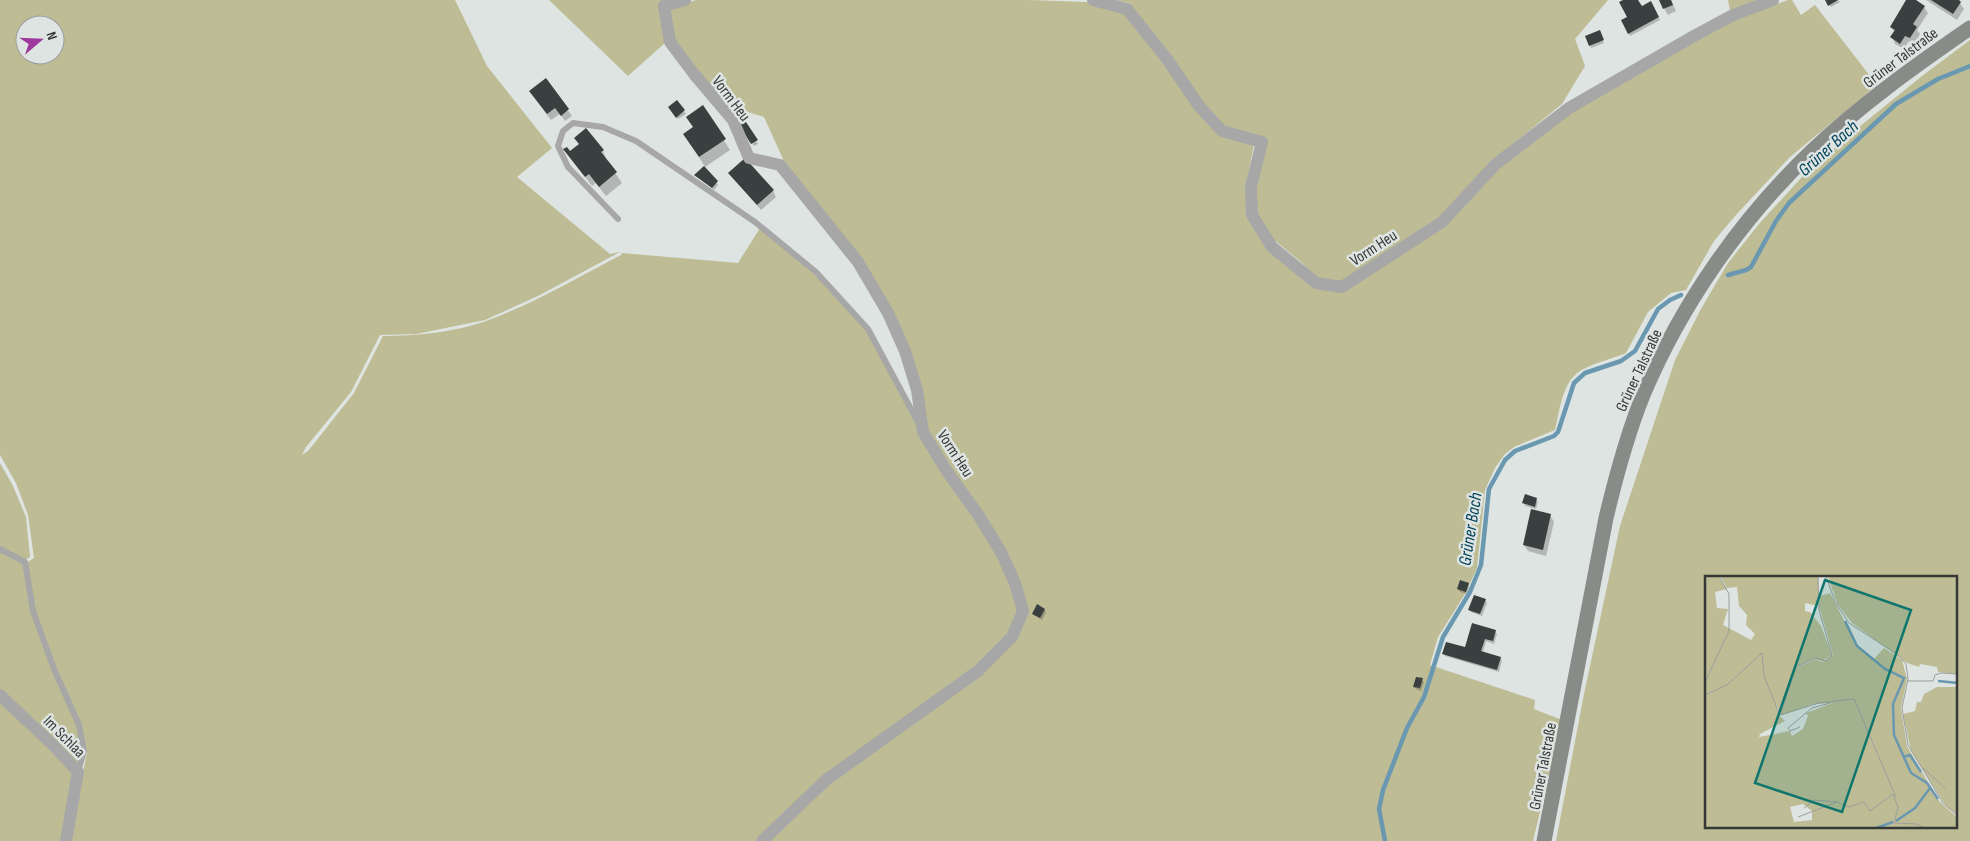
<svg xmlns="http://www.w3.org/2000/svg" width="1970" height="841" viewBox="0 0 1970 841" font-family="'Sofia Sans Condensed',sans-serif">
<rect width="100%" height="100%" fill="#dee4e1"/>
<g fill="#bebc95" fill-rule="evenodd">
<path d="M 0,0 L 455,0 L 487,66 L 552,148 L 517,177 L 610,254 L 620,252 L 538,296 L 485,320 L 416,334 L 380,335 L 351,392 L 306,447 L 302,455 L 309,450 L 354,393 L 383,336 C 415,336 456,332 486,321 C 533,304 577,278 621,255 L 622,253 L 738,263 L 760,228 L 815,274 L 867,330 L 998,552 L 1019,608 L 1010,635 L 976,670 L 898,726 L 759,841 L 70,841 L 87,752 L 35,611 L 26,563 L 34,558 L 28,515 L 16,483 L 0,455 ZM 25,25 L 55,25 L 55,55 L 25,55 Z"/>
<path d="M 549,0 L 665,0 L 666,42 L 628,76 Z"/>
<path d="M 696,0 L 1029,0 L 1086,2 L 1125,12 L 1195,107 L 1254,144 L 1246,186 L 1268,251 L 1343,291 L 1396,258 L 1499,167 L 1584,103 L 1731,20 L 1788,0 L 1792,0 L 1801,15 L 1815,5 L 1877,85 L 1790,157 L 1735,216 L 1714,241 L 1686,290 L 1671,293 L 1648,312 L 1626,353 C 1612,359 1585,365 1575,375 C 1562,387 1559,413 1555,430 L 1514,447 L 1505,454 L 1495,468 L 1485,490 L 1477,568 L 1465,594 L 1438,637 L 1430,665 L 1535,700 L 1534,709 L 1562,720 L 1533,841 L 765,841 L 827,782 L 979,673 L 1023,611 L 1017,583 L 925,431 L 890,312 L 780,163 L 783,159 L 764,117 L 722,104 L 674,40 L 669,9 Z"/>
<path d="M 1116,0 L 1608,0 L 1575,39 L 1585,66 L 1562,104 L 1491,162 L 1439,217 L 1341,282 L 1318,279 L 1302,263 L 1273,239 L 1256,215 L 1255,188 L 1266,138 L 1225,127 L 1202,103 L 1171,55 L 1129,3 Z"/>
<path d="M 1728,0 L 1757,0 L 1730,11 Z"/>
<path d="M 1970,40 L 1970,841 L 1556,841 L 1584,694 L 1620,526 L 1675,360 L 1701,309 L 1728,263 L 1759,224 L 1802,177 L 1848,136 L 1922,76 ZM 1706,577 L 1956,577 L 1956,827 L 1706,827 Z"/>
<path d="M 0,463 L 13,486 L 26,517 L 30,557 L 24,561 L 0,547 Z"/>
<path d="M 0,551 L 23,564 L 31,611 L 77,725 L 82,751 L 77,767 L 0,692 Z"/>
<path d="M 0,697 L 75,772 L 63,841 L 0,841 Z"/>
</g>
<g fill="#0003">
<path d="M 1626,0 L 1637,0 L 1641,8 L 1651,3 L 1660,20 L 1630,36 L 1623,20 L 1629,17 Z"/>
<path d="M 1659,0 L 1671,0 L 1676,11 L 1668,15 Z"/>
<path d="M 1826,0 L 1838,0 L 1840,2 L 1831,7 Z"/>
<path d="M 1907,0 L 1913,0 L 1924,7 L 1928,13 L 1917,30 L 1920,34 L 1914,44 L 1909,41 L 1904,49 L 1895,44 L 1892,37 L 1895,33 L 1891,27 Z"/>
<path d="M 1926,0 L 1956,0 L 1960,3 L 1964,9 L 1957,20 Z"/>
<path d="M 1601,35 L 1604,43 L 1591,48 L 1590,45 Z"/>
<path d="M 546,80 L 572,116 L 565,121 L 560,114 L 551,120 L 534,97 Z"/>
<path d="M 677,101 L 686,114 L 678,119 L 671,110 Z"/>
<path d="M 703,107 L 730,150 L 705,167 L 691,144 L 694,128 Z"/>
<path d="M 741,118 L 758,144 L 754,146 L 737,121 Z"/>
<path d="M 586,130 L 603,151 L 607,161 L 622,183 L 606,196 L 596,183 L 592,186 L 565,150 L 570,153 L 580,145 L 576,138 Z"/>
<path d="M 696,175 L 716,182 L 718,185 L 714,190 Z"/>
<path d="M 734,179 L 773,191 L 776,197 L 761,210 Z"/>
<path d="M 1536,499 L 1538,502 L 1536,509 L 1525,506 L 1524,503 Z"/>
<path d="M 1550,515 L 1554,522 L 1546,556 L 1528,551 L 1524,545 Z"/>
<path d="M 1468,584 L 1469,587 L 1467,594 L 1460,592 L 1458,589 Z"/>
<path d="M 1485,600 L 1487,603 L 1482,616 L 1471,612 L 1469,609 Z"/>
<path d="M 1044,609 L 1046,612 L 1042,620 L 1033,614 Z"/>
<path d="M 1495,631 L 1497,634 L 1494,644 L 1486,641 L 1483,652 L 1500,658 L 1502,660 L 1499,672 L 1445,656 L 1444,654 L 1466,649 Z"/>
<path d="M 1422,680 L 1424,682 L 1421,691 L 1416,689 L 1414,686 Z"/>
</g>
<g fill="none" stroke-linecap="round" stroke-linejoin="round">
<g stroke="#6a98b1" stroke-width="4.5">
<path d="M 1728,275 L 1746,270 L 1751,267 L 1776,221 L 1789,203 L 1896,104 L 1938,79 L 1970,66"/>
<path d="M 1385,841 L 1379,809 L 1383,790 L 1407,728 L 1424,697 L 1443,637 L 1470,592 L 1481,565 L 1489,489 L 1505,460 L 1515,451 L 1554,436 L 1558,432 L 1574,383 L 1585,373 L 1621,361 L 1635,351 L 1658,309 L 1670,300 L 1681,295"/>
</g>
</g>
<g fill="#3a3f3f">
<path d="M 1623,0 L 1638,0 L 1642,6 L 1651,1 L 1659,17 L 1628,34 L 1621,20 L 1627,17 L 1619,2 Z"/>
<path d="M 1659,0 L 1671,0 L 1673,5 L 1663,9 Z"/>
<path d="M 1825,0 L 1838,0 L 1828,6 Z"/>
<path d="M 1906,0 L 1916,0 L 1925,6 L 1913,24 L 1917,27 L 1910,38 L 1905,36 L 1900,44 L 1890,37 L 1895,30 L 1890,27 Z"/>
<path d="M 1931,0 L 1959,0 L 1961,2 L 1953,14 Z"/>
<path d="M 1600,30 L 1604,40 L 1589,46 L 1585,36 Z"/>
<path d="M 546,78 L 569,109 L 561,116 L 555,108 L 547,114 L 529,91 Z"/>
<path d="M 677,100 L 685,110 L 676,118 L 668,107 Z"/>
<path d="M 703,105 L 726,139 L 699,157 L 683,134 L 693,127 L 686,117 Z"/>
<path d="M 742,116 L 758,140 L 751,144 L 736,120 Z"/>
<path d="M 586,128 L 604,150 L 601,152 L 617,172 L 599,187 L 589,174 L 585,177 L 563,149 L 567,147 L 570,151 L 579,144 L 574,138 Z"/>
<path d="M 745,158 L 774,190 L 757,205 L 728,173 Z"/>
<path d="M 704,166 L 718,181 L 712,188 L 694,175 Z"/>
<path d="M 1525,494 L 1537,498 L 1535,507 L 1522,503 Z"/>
<path d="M 1531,509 L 1551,514 L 1543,550 L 1523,545 Z"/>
<path d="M 1460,580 L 1469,583 L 1466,592 L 1457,589 Z"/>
<path d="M 1474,595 L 1486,599 L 1480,614 L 1468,610 Z"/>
<path d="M 1037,604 L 1045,609 L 1040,618 L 1032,614 Z"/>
<path d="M 1472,623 L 1496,630 L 1493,641 L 1485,639 L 1481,651 L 1501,657 L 1497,670 L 1442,654 L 1446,642 L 1465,647 Z"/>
<path d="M 1416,677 L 1423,678 L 1420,688 L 1413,687 Z"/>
</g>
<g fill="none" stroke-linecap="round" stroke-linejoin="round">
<g stroke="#a6a7a6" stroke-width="6">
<path d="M 618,219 L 568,167 L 558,146 L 563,131 L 573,123 L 603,127 L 636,141 L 755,222 L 816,272 L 868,329 L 918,422"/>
<path d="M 0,549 L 25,562 L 33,611 L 54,669 L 79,725 L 84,751 L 78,772"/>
</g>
<g stroke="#a6a7a6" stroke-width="12">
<path d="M 1093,0 L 1127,9 L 1167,59 L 1199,106 L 1222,131 L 1262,142 L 1251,187 L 1252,215 L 1272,247 L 1316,283 L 1342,287 L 1442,222 L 1496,164 L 1569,108 L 1694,36 L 1731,16 L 1773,0"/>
<path d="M 664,6 L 670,42 L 694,74 L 733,120 L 749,158 L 780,165 L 858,262 L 888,313 L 905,351 L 917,390 L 923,432 L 946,470 L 979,516 L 1001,552 L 1015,583 L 1023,611 L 1012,637 L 978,671 L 826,780 L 762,841"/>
<path d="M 664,6 L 685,0"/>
<path d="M 0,695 L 55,747 L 78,772 L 66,841"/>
</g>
<path stroke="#898b88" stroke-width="15" d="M 1544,841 L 1606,518 C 1616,476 1627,435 1643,395 C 1682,303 1741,219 1812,151 C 1860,105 1915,66 1970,28"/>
</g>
<g text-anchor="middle" stroke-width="5" stroke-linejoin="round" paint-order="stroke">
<g font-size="16" fill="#363837" stroke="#dee4e1">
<text transform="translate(1900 57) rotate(-37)" y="6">Grüner Talstraße</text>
<text transform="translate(732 98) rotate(53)" y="6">Vorm Heu</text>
<text transform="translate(1373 247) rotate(-33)" y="6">Vorm Heu</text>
<text transform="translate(1638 370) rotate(-65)" y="6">Grüner Talstraße</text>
<text transform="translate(956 453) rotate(57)" y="6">Vorm Heu</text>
<text transform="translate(65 736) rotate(45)" y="6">Im Schlaa</text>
<text transform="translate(1542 766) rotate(-79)" y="6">Grüner Talstraße</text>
</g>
<g font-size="18" font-style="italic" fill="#01425c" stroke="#dee4e1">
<text transform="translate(1828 148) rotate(-42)" y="6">Grüner Bach</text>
<text transform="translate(1470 529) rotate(-81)" y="6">Grüner Bach</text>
</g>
</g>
<g transform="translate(1705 576)">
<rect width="252" height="252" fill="#dee4e1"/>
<path d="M 0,0 L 13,0 L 22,13 L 10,16 L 12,32 L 23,33 L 18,49 L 46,64 L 50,58 L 41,49 L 42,39 L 34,30 L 32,11 L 22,12 L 15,0 L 113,0 L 113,30 L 100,27 L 100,35 L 105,36 L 116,50 L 127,79 L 117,85 L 109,82 L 91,91 L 88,97 L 91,92 L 110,83 L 117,86 L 128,79 L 114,30 L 115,20 L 125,17 L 153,72 L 169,83 L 179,72 L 197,84 L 202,103 L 196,132 L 202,170 L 234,225 L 252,241 L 252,252 L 0,252 ZM 71,126 L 75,138 L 78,139 L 108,128 L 127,127 L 101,137 L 103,140 L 98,153 L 87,160 L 85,155 L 54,161 L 55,158 L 80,145 L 74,139 ZM 98,228 L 107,235 L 107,244 L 89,246 L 85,231 ZM 123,0 L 252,0 L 252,98 L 233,96 L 232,91 L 215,88 L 214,91 L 202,87 L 147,47 L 132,28 ZM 232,111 L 252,111 L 252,239 L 241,230 L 206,175 L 198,138 L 210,135 L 212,126 L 216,126 L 219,118 Z" fill="#bebc95" fill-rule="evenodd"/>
<path fill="none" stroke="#6a98b1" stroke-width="2.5" d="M 140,45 L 152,70 L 180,93 L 199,102 L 188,128 L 189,159 L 206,197 L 222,207 L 233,223M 233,105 L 253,107M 198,181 L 205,179 L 216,196M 191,245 L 210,232 L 225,212M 171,252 L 188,246"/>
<path fill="none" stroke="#9b9f9d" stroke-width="1" d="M 121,0 L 130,26 L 144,47 L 193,79 L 201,88 L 203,103 L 197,132 L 203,169 L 238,227 L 253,240M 203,105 L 228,105 L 230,99 L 236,97 L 253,98M 0,106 L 24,55 L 24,18 L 14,0M 0,119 L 22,109 L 57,77 L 59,100 L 74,137M 75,139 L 114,127 L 149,123 L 191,221M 75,139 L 91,91 L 110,82 L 121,85 L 127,79 L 114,34 L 113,0M 95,151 L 85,155 L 83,152 L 107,132 L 125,127M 218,192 L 240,212M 99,232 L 109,224 L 132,226M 93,241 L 132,226 L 144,231 L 159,226 L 165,235 L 188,218 L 193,231 L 189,247 L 212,248 L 219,252"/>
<path fill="#0f766e" fill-opacity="0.15" stroke="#0f766e" stroke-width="2.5" d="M 120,4 L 206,34 L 137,236 L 50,207 Z"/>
<rect width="252" height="252" fill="none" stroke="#363837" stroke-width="2.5"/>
</g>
<g transform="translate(40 40) rotate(71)"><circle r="24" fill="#dee4e1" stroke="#9b9f9d"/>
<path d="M0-4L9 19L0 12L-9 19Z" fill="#9e389d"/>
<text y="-8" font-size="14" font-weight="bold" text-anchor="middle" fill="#363837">N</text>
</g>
</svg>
